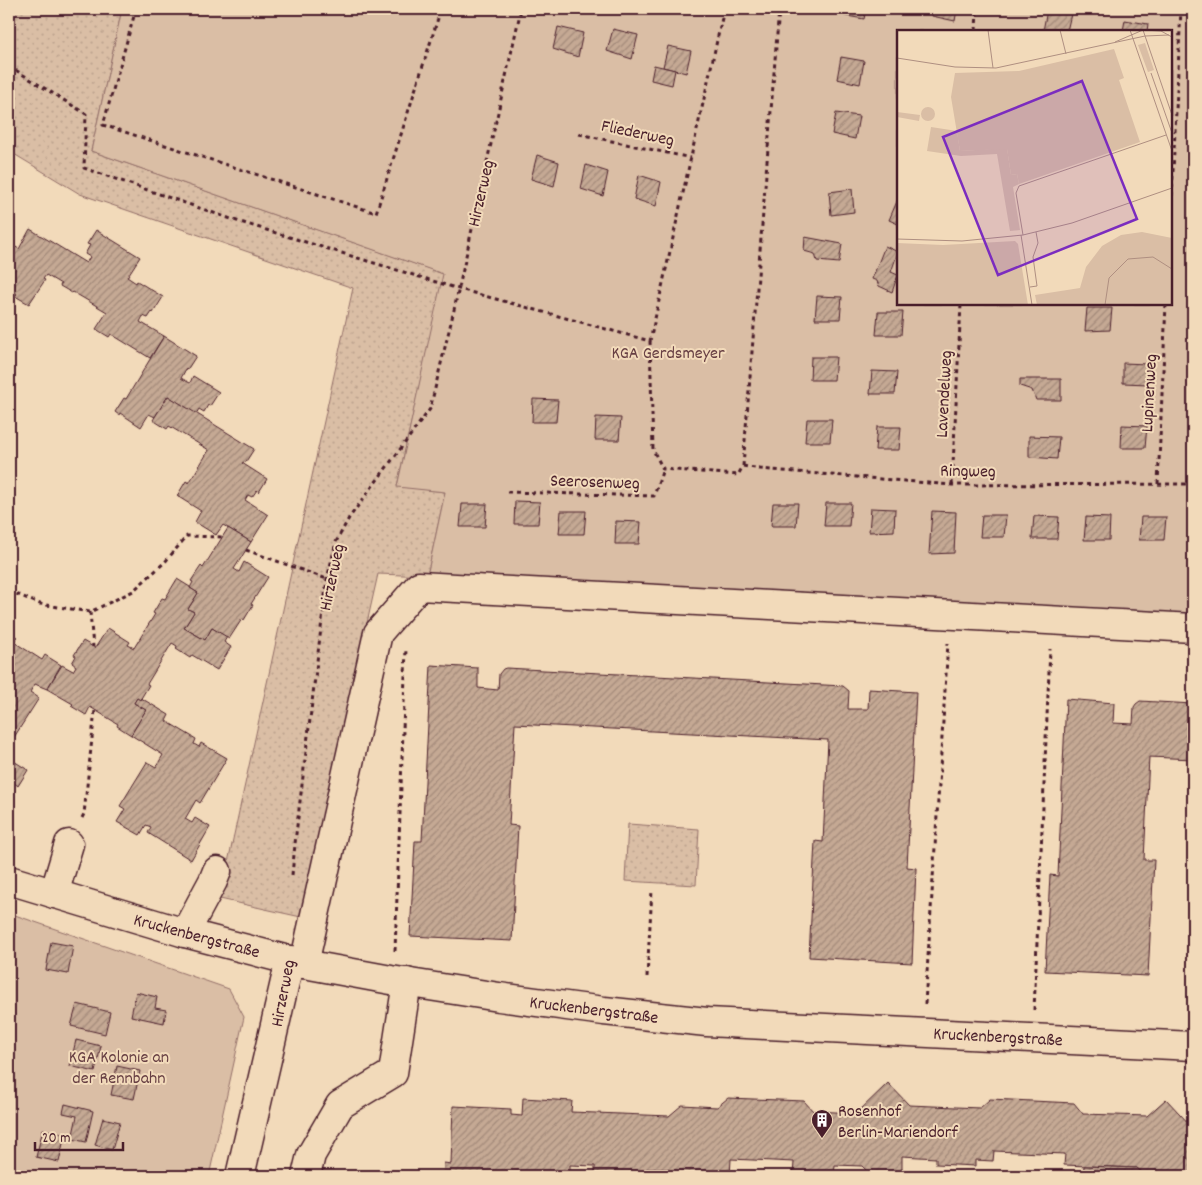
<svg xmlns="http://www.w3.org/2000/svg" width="1202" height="1185" viewBox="0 0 1202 1185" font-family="Dekko,sans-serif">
<defs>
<pattern id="grass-dots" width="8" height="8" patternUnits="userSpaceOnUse" patternTransform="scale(1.25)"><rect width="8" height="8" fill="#dabea5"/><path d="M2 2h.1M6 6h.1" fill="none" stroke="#bda38e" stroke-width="1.8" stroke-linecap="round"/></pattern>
<pattern id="building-hatch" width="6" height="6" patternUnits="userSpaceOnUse" patternTransform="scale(1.25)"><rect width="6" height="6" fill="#c5a994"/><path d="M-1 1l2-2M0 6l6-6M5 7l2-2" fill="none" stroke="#a28979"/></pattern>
</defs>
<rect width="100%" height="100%" fill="#f2daba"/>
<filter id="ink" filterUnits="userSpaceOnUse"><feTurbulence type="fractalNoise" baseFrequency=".02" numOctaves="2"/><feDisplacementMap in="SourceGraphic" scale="10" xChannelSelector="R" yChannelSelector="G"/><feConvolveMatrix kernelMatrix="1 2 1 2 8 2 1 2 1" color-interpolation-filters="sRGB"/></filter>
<g filter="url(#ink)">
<g fill="url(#grass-dots)" stroke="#926e68">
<path d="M 9,9 L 122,9 L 91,151 L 444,274 L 397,486 L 445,492 L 427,576 L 378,574 L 301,917 L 220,899 L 353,288 L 80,194 L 9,151 Z"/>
<path d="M 628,824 L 699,829 L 696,885 L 625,881 Z"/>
</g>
<g fill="#dabea5" stroke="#926e68" fill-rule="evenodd">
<path d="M 122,9 L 1193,9 L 1193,614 L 427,576 L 445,492 L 397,487 L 443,274 L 91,151 ZM 898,31 L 1171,31 L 1171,304 L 898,304 Z"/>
<path d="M 9,913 L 229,989 L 244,1017 L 209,1176 L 9,1176 Z"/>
</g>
<g fill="url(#building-hatch)" stroke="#4a1f2b">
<path d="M 842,9 L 866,9 L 864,19 L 841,15 Z"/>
<path d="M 933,9 L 957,9 L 955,21 L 932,16 Z"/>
<path d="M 1047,10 L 1071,14 L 1067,31 L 1043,31 Z"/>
<path d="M 1125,20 L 1148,24 L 1147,31 L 1123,31 Z"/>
<path d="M 558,27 L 583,33 L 578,57 L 553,49 Z"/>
<path d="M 613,29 L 638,35 L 632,59 L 607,51 Z"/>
<path d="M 668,46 L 691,51 L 686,73 L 663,67 Z"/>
<path d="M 841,57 L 864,61 L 860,84 L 837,79 Z"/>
<path d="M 654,65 L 675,70 L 672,85 L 651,80 Z"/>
<path d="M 836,113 L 859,116 L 855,139 L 832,134 Z"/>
<path d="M 537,155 L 559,162 L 554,186 L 531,179 Z"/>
<path d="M 586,165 L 608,172 L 603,196 L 581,189 Z"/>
<path d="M 639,175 L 661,182 L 656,206 L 634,199 Z"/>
<path d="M 852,189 L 854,212 L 831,215 L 829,192 Z"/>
<path d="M 898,199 L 898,224 L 889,220 Z"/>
<path d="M 30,229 L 86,263 L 90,257 L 85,254 L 90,245 L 87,244 L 96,230 L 140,257 L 127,277 L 136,283 L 137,281 L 163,297 L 153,313 L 152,312 L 148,318 L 143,316 L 140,322 L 164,336 L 150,358 L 111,334 L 109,337 L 96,329 L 107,312 L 73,292 L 72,293 L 60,286 L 61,284 L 46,275 L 43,279 L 45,280 L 29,304 L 15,296 L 17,294 L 9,289 L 9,243 L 19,249 Z"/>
<path d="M 805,237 L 842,244 L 839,263 L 817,261 L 815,254 L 804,251 Z"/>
<path d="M 885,246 L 898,252 L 891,272 L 898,275 L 892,292 L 879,286 L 877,281 L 872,279 Z"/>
<path d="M 817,296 L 842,297 L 840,319 L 815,319 Z"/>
<path d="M 1087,308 L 1112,308 L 1110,330 L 1085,331 Z"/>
<path d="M 878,312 L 903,312 L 901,335 L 876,335 Z"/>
<path d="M 164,336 L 196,356 L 187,370 L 186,369 L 181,378 L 190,383 L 193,376 L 219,392 L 210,406 L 208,405 L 204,412 L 199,409 L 196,414 L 168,396 L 155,417 L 149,414 L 141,427 L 120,413 L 119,415 L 115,412 L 124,398 L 126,399 Z"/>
<path d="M 811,357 L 836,357 L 834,380 L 810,380 Z"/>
<path d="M 1123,363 L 1147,364 L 1148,384 L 1123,383 Z"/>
<path d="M 872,371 L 897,372 L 895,394 L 870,394 Z"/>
<path d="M 1020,379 L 1061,379 L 1061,400 L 1036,400 L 1032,390 L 1020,386 Z"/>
<path d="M 168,396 L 254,449 L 245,463 L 244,462 L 242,463 L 267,479 L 259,492 L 257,490 L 252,497 L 248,495 L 245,500 L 268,515 L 251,542 L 223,525 L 216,535 L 195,522 L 201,511 L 177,496 L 186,481 L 189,483 L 209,450 L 169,426 L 167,429 L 153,420 Z"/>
<path d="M 533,399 L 558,400 L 556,422 L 532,422 Z"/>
<path d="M 596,417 L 621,418 L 619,440 L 595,440 Z"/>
<path d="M 807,419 L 832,419 L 830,442 L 805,442 Z"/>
<path d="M 1122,425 L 1147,426 L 1145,448 L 1121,448 Z"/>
<path d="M 877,427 L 901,427 L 899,450 L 875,450 Z"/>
<path d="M 1029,436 L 1059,437 L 1057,459 L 1029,457 Z"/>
<path d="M 515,501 L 540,502 L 538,524 L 514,524 Z"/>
<path d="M 773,503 L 798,503 L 796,526 L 771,526 Z"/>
<path d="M 826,503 L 851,503 L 849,526 L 824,526 Z"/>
<path d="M 462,504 L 487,504 L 485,527 L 460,527 Z"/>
<path d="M 871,508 L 895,509 L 894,531 L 869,532 Z"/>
<path d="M 561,511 L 586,511 L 584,534 L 559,534 Z"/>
<path d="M 932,511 L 956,512 L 954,553 L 929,554 Z"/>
<path d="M 982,515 L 1006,515 L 1004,537 L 980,537 Z"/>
<path d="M 1034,516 L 1059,517 L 1057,539 L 1032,539 Z"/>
<path d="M 1086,517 L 1110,518 L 1109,540 L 1084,540 Z"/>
<path d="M 1141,517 L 1166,517 L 1164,540 L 1139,540 Z"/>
<path d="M 616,521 L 641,522 L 639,544 L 615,544 Z"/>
<path d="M 228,528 L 251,542 L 234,569 L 239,572 L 244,562 L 268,577 L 251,604 L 253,605 L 244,620 L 242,619 L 229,639 L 212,628 L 205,640 L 184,628 L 194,612 L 188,609 L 198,593 L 190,588 L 193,582 L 191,581 L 201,566 L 203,568 Z"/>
<path d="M 177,579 L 190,587 L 190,588 L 198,593 L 188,609 L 194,612 L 184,628 L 205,640 L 212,628 L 227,637 L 224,642 L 231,647 L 217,670 L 192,655 L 190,658 L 176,649 L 177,646 L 172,643 L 147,684 L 149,685 L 140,700 L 137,698 L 134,703 L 146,710 L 131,735 L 117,726 L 118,724 L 90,707 L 86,715 L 71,706 L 73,704 L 47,689 L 62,665 L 73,671 L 76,666 L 72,663 L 76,656 L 74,655 L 83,641 L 95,648 L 108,628 L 130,642 L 128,645 L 134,648 L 155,614 L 153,613 L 162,598 L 165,599 Z"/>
<path d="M 9,632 L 17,637 L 14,642 L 42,660 L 45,655 L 61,665 L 47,689 L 42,687 L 35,684 L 30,692 L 39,698 L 11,742 L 9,740 Z"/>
<path d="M 431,665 L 478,668 L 478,688 L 498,690 L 499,674 L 503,669 L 506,668 L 843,686 L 849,691 L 848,709 L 868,709 L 869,689 L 916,692 L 907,867 L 916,868 L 912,963 L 809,957 L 815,841 L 823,842 L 828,740 L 515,724 L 509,825 L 518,826 L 512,941 L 410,936 L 415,841 L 422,841 Z"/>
<path d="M 137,698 L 140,700 L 141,698 L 169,715 L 166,721 L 196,739 L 194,744 L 199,747 L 201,743 L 227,758 L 200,803 L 196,800 L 185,819 L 192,823 L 195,818 L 210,827 L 191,860 L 148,833 L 151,827 L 146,825 L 140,835 L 117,822 L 125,809 L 120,806 L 147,762 L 156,767 L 163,755 L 131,735 L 146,710 L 134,703 Z"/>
<path d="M 1066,699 L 1114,703 L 1113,723 L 1133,724 L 1134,707 L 1136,704 L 1140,701 L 1193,704 L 1193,759 L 1149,757 L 1144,860 L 1154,860 L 1148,976 L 1045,971 L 1050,875 L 1058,876 Z"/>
<path d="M 9,758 L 28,770 L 18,786 L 13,782 L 9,789 Z"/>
<path d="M 51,942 L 73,946 L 68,974 L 46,970 Z"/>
<path d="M 136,992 L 157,997 L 155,1008 L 166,1010 L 164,1023 L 131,1016 Z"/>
<path d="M 77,1004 L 110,1012 L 105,1034 L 71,1026 Z"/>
<path d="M 76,1040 L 101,1046 L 95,1072 L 70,1066 Z"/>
<path d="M 117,1066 L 140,1071 L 134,1099 L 111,1095 Z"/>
<path d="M 888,1083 L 909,1105 L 980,1108 L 990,1099 L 1074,1103 L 1083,1114 L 1147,1116 L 1166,1099 L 1193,1128 L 1193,1176 L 1170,1174 L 1168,1176 L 1146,1176 L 1137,1168 L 1064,1165 L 1065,1154 L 994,1151 L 993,1161 L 975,1160 L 975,1166 L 936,1164 L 936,1158 L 902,1156 L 902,1169 L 894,1176 L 872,1176 L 862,1166 L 835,1165 L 834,1176 L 793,1176 L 794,1162 L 731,1159 L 730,1176 L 668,1173 L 668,1169 L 647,1169 L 647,1175 L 595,1172 L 595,1166 L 570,1165 L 570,1172 L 554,1172 L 554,1176 L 443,1176 L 444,1163 L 451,1164 L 453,1106 L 511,1109 L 511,1115 L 522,1116 L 523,1098 L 572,1101 L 571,1112 L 669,1116 L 682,1105 L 717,1107 L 728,1098 L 804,1101 L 813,1111 L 857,1113 Z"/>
<path d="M 65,1104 L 93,1111 L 86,1142 L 72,1139 L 77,1116 L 63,1113 Z"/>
<path d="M 103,1118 L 120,1122 L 112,1150 L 95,1145 Z"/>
<path d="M 43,1129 L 65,1134 L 59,1162 L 36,1157 Z"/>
<path d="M 1084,1166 L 1137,1168 L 1146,1176 L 1083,1176 Z"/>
<path d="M 1170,1174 L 1193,1176 L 1168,1176 Z"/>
</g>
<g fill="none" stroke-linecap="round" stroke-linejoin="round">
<g stroke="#4a1f2b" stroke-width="31">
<g id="minor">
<path d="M 9,880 L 185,933 L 304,964 L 391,980 L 499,997 L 604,1011 L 707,1022 L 1193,1046"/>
<path d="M 54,894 L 69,844"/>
<path d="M 185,933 L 213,881 L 217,871"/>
<path d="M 304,964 L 378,633 L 419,586 L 1193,628"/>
<path d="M 240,1176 L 290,960"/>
<path d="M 306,1176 L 311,1155 L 340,1105 L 393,1073 L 407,982"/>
</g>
</g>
<g stroke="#4a1f2b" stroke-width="3" stroke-dasharray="4 4" stroke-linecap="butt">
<path d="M 136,9 L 103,125 L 376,213 L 441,9"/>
<path d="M 976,31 L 977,9"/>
<path d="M 9,66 L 86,114 L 84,168 L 237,221 L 459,289 L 650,341 L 724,9"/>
<path d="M 579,134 L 691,158"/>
<path d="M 1171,212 L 1181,9"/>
<path d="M 650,341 L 653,450 L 663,469 L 738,475 L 743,466 L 779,9"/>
<path d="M 743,466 L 760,469 L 952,485 L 1193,484"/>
<path d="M 1158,484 L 1166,304"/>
<path d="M 952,485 L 961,304"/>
<path d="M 507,492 L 654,496 L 663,469"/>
<path d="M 246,550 L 327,579"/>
<path d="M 9,591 L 40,604 L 90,612 L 133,591 L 165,562 L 187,536 L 223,537"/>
<path d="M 90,612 L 93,647"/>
<path d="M 82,818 L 84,814 L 95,710"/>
<path d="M 292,875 L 296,834 L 327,579 L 336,542 L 349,518 L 430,409 L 454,310 L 521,9"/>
<path d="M 395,951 L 406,648"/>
<path d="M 647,977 L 652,890"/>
<path d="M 925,1004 L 948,643"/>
<path d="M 1034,1010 L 1050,649"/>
</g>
<use href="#minor" stroke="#f2daba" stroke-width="28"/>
</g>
</g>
<defs>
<g id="building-pin" transform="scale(1.125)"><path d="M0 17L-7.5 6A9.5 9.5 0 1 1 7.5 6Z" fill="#4a1f2b" stroke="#f2daba"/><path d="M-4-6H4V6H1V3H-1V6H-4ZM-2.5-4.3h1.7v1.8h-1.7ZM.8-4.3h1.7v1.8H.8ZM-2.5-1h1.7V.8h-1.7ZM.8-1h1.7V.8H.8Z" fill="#fff"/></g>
</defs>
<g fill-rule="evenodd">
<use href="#building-pin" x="822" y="1120"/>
</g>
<g text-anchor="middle" stroke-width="4" stroke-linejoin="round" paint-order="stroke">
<g font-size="18" fill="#4a1f2b" stroke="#f2daba">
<text transform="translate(638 132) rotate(12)" y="6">Fliederweg</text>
<text transform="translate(480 193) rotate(-77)" y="6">Hirzerweg</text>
<text transform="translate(1148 393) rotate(-87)" y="6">Lupinenweg</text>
<text transform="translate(943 394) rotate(-87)" y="6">Lavendelweg</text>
<text transform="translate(968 470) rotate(1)" y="6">Ringweg</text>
<text transform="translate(595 481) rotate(2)" y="6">Seerosenweg</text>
<text transform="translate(331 577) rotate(-78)" y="6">Hirzerweg</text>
<text transform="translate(197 935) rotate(15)" y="6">Kruckenbergstraße</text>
<text transform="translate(282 993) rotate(-79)" y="6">Hirzerweg</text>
<text transform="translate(594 1009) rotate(7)" y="6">Kruckenbergstraße</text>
<text transform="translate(998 1036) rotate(3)" y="6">Kruckenbergstraße</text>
</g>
<g font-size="18" fill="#673f43" stroke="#f2daba">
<text x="668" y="358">KGA Gerdsmeyer</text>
<text x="119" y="1062">KGA Kolonie an<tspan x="119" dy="21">der Rennbahn</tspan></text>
</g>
<g font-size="18" fill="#4a1f2b" stroke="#f2daba" text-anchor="start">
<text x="838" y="1116">Rosenhof<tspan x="838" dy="21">Berlin-Mariendorf</tspan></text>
</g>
</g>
<g transform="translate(897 30)">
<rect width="275" height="275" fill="#f2daba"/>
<path d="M 248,13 L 257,40 L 251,42 L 241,15 ZM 0,82 L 23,85 L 22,91 L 0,87 ZM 34,97 L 60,101 L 63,121 L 110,118 L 114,145 L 120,144 L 122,154 L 116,157 L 123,200 L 113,201 L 100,124 L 64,126 L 30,121 Z" fill="#dabea5"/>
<path d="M 217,19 L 227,48 L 222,50 L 243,112 L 122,154 L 120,144 L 114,145 L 110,119 L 63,121 L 54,67 L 58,43 L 122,41 ZM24 84a7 7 0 1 1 14 0a7 7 0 1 1-14 0ZM 245,202 L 275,208 L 275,275 L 140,275 L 138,265 L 183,258 L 189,237 L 205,216 L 224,205 ZM 118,211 L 121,214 L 131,275 L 0,275 L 0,213 L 46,215 Z" fill="#dabea5"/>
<path fill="none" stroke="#af8f81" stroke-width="1" d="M 91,0 L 96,38M 163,0 L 169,24M 233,0 L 275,121M 246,0 L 275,85M 218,12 L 246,0 L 264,1 L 275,7M 0,28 L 58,37 L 99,38 L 248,6 L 272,5M 254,43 L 275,103M 124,205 L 135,275M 126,205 L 119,163 L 122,156 L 269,105M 0,209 L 65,211 L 126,205 L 175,193 L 275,158M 133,257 L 140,256 L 136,227 L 141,213 L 139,202M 208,275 L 212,248 L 231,229 L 256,227 L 275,239"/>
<path fill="#7b2cbf" fill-opacity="0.15" stroke="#7b2cbf" stroke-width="2.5" d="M 185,51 L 240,189 L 101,245 L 46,107 Z"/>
<rect width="275" height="275" fill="none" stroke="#4a1f2b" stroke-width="2.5"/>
</g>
<rect width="1202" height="1185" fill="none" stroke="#f2daba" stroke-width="30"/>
<rect x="15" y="15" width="1172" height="1155" fill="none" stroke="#4a1f2b" stroke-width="2" filter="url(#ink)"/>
<path d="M35 1142v8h88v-8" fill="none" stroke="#4a1f2b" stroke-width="2.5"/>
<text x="42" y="1142" font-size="15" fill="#4a1f2b" stroke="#f2daba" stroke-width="4" paint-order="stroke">20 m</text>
</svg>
